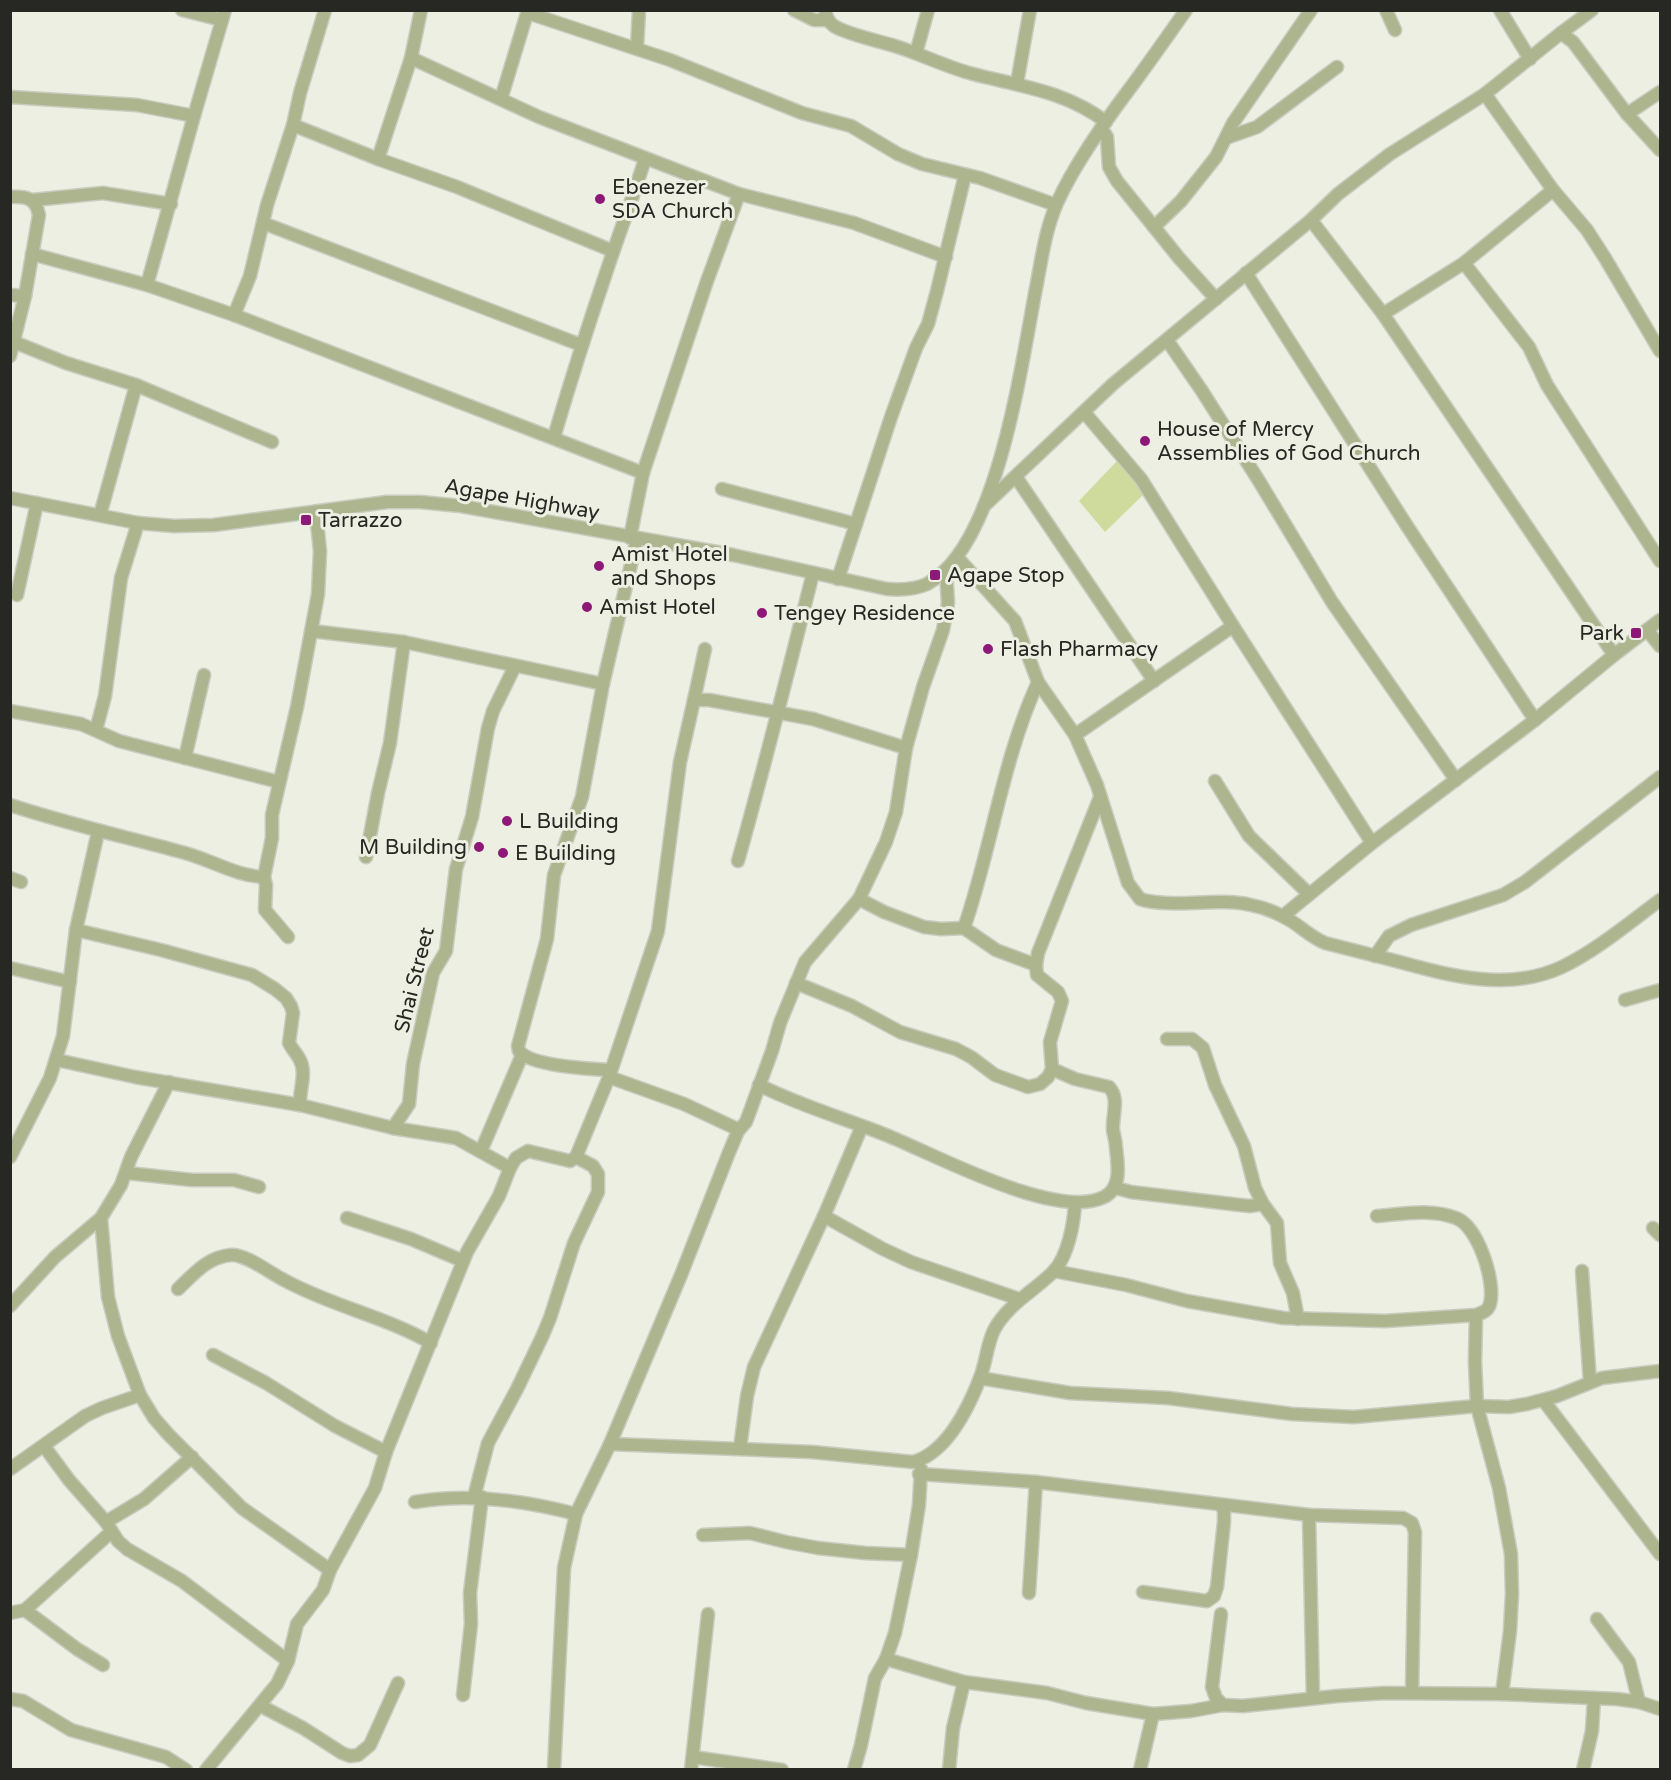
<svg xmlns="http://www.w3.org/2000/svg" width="1671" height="1780" viewBox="0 0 1671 1780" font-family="'Varela Round',sans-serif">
<rect width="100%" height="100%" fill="#ecefe1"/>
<path fill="#cfdb9d" d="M 1117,461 L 1144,494 L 1105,532 L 1079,501 Z"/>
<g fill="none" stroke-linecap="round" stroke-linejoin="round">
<g stroke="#c9cbbf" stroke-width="15">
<g id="minor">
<path d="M 182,10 L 222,20"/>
<path d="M 794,10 L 814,20 L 828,20"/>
<path d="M 825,10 C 826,16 828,22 834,26 C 846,34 879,41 895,46 C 921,54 946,67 973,74 C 1019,86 1066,91 1106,122"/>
<path d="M 1386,10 L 1395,30"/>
<path d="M 1500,10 L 1530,59"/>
<path d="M 528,13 L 670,60 L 802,113 L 851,126 L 898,154 L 922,164 L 980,178 L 1056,205"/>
<path d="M 1561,33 L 1573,42 L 1627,114 L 1660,150"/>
<path d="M 637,48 L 639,10"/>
<path d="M 916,53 L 928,10"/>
<path d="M 411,58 L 539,117 L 739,194 L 854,223 L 946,257"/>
<path d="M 1017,83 L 1030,10"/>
<path d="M 1485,94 L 1553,190 L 1587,230 L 1605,258 L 1660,351"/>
<path d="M 10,97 L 137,105 L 194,116 L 147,285"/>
<path d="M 501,99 L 528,10"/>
<path d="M 1627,114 L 1660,92"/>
<path d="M 194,116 L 225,10"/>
<path d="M 293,125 L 378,159 L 457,187 L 613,251"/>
<path d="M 1101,128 L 1107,137 L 1109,167 L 1117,181 L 1179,258 L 1216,299"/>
<path d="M 1226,138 L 1257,127 L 1337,67"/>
<path d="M 378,159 L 411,58 L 421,10"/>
<path d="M 10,197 C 26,196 36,198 39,215 L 25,296 L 10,356"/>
<path d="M 33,200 L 103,193 L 171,204"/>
<path d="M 1311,220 L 1383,314 L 1614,655"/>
<path d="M 263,223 L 581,345"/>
<path d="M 1154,227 L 1181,201 L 1216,157 L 1233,123 L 1311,10"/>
<path d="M 32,254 L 147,285 L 234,315 L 643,473"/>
<path d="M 1464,263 L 1529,347 L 1547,385 L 1660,561"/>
<path d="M 1246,273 L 1407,526 L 1535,720"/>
<path d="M 10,295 L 25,296"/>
<path d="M 1383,314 L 1464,263 L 1553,190"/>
<path d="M 234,315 L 250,276 L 267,205 L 293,125 L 300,93 L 325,10"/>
<path d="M 1167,340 L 1202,391 L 1259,481 L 1332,602 L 1456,780"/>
<path d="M 14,342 L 66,363 L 136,385 L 272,442"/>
<path d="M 1084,412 L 1141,479 L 1233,626 L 1372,843"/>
<path d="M 554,437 C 570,383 587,329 605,276 C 618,236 633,198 645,159"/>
<path d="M 1016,477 L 1154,681"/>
<path d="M 722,489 L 856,524"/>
<path d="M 10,498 L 138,523 L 174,526 L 214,525 L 387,502 L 420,502 L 461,506 L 733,555 L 887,589 C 900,590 914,590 927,584 C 999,546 1022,358 1037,283 C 1042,256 1046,228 1057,203 C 1074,166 1098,132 1122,99 C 1144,70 1165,40 1186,10"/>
<path d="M 984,506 L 1113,384 L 1311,220 L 1338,194 L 1390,154 L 1485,94 L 1561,33 L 1592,10"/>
<path d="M 100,515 L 136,385"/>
<path d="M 630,538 L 643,473 L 706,284 L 739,194"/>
<path d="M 957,557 L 1015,621 L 1038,682 L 1075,735 L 1097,785 L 1128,883 L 1140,899 C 1172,909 1215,897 1251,905 C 1261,907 1273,911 1282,916 C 1298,923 1308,936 1325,943 C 1349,949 1373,955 1396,961 C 1451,976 1508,992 1562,967 C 1597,950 1629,923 1660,900"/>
<path d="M 838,579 L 891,417 L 916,348 L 928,324 L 937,291 L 965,175"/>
<path d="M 17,595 L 37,503"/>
<path d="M 1647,630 L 1660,646"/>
<path d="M 312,631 L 404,642 L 603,684"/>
<path d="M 694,700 L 705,649"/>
<path d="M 10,711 L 81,724 L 119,741 L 279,782"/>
<path d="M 96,730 L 105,696 L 121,578 L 138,523"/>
<path d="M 1075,735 L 1233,626"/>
<path d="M 185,758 L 204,675"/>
<path d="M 1215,781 L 1249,836 L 1309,894"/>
<path d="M 10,805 C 68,824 126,837 185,853 C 211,860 236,876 264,877 L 272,838 L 272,815 L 297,707 L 318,594 L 320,551 L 316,513"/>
<path d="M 366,857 L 378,793 L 390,743 L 404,642"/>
<path d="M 738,861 C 765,765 789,669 813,573"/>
<path d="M 264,877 L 266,885 L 265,910 L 288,937"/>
<path d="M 10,878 L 21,882"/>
<path d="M 859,899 L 884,912 L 924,927 L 941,929 L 964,928 L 996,950 L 1036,965"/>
<path d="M 1283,916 L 1372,843 L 1535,720 L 1614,655 L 1660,620"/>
<path d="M 964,928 C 992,847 1002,761 1038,682"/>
<path d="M 76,930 L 161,950 L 252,975 L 275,989 L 286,998 L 291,1006 L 293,1013 L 289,1043 C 292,1049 297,1054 300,1060 C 307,1074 299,1090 300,1105"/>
<path d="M 1375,956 L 1389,936 L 1411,925 L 1503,895 L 1525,882 L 1660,777"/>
<path d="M 10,968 L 70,982"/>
<path d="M 796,983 L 852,1006 L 900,1032 L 956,1049 L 971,1057 L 995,1075 L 1028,1087 L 1040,1084 L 1048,1077 L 1052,1069 L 1050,1042 L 1062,1001 L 1058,992 L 1037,975 L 1036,965 L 1038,953 L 1100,797"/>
<path d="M 1625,1000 L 1660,990"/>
<path d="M 1167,1039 L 1192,1039 L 1203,1048 L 1215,1085 L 1244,1146 L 1255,1188 L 1263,1204 L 1277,1223 L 1280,1263 L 1293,1293 L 1298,1319"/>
<path d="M 57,1060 L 135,1077 L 300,1105 L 393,1128 L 456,1138 L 510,1168"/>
<path d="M 610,1070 C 590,1069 531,1066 519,1051 L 518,1046 L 547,939 L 554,875 L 582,797 L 603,684 L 637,539"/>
<path d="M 609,1077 L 684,1104 L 733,1127 L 738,1131"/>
<path d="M 759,1085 C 800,1106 844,1118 886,1135 C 934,1154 1056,1221 1104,1197 C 1122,1188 1118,1165 1116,1148 C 1116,1142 1114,1136 1113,1130 C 1112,1116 1120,1098 1109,1087 L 1075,1079 L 1052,1069"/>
<path d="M 393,1128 L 409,1104 L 413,1064 L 433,973 L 446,951 L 456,869 L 472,817 L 488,728 L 493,711 L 515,666"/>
<path d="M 481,1151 L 522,1055"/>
<path d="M 10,1157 L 50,1078 L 63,1036 L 76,930 L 98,832"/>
<path d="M 127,1173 L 192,1180 L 234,1180 L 259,1187"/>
<path d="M 1116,1188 L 1131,1192 L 1240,1205 L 1250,1206 L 1263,1204"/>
<path d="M 824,1216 L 883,1249 L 911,1262 L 1019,1299"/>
<path d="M 101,1218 L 108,1297 L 118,1336 L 140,1395 L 154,1418 L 168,1434 L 242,1508 L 330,1570"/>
<path d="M 347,1218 L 411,1239 L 463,1261"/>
<path d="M 1653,1228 L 1660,1235"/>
<path d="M 1054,1271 L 1126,1285 L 1187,1301 L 1283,1318 L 1385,1321 L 1476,1315 C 1482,1313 1488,1311 1490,1304 C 1496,1282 1478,1226 1456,1218 C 1431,1208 1402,1214 1377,1216"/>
<path d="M 1582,1271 L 1590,1382"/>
<path d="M 178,1289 C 194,1274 207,1257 231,1255 C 246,1254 270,1273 284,1280 C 331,1306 384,1316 431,1343"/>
<path d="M 10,1306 L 55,1257 L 101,1218 L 121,1185 L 131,1157 L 169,1082"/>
<path d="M 1476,1315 L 1475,1362 L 1477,1406 L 1499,1488 L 1511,1554 L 1512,1594 L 1510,1631 L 1502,1694"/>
<path d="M 213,1355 L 266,1383 L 335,1426 L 386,1452"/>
<path d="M 980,1378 L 1070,1393 L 1168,1398 L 1292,1414 L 1354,1417 L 1477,1406 L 1509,1407 L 1527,1404 L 1557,1396 L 1602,1378 L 1660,1371"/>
<path d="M 1544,1401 L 1660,1554"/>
<path d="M 610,1444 L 812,1452 L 913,1462 C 946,1453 968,1409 980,1378 C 986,1363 987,1344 994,1330 C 1008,1304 1033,1292 1053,1272 C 1068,1257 1074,1223 1075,1203"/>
<path d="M 44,1446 L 69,1480 L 106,1522 L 118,1541 L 127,1549 L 182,1581 L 288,1661"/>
<path d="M 740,1448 L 747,1396 L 754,1367 L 824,1216 L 862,1126"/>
<path d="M 10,1469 L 85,1416 L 102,1408 L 140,1395"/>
<path d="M 919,1474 L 1036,1482 L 1309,1515 L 1403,1518 L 1412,1523 L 1415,1532 L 1412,1693"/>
<path d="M 474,1497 L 488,1443 L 517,1389 L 542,1337 L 550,1318 L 574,1243 L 598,1192 L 598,1174 L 593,1166 L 576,1157"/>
<path d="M 415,1502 C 468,1493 523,1500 576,1514"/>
<path d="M 1309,1515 L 1313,1698"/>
<path d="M 106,1522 L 144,1499 L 192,1457"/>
<path d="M 703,1535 L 750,1533 L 786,1542 L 818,1548 L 865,1553 L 911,1555"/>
<path d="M 1143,1592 L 1207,1601 L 1214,1596 L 1217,1587 L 1224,1522 L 1224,1511 L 1221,1505"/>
<path d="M 1029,1593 L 1036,1482"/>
<path d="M 25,1610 L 111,1532"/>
<path d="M 10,1613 L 25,1610 L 77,1649 L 103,1665"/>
<path d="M 1221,1614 L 1212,1687 L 1216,1698 L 1223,1705"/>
<path d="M 1597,1619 L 1629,1662 L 1639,1702"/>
<path d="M 886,1659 L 964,1682 L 1047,1693 L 1086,1703 L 1153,1714 L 1191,1711 L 1223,1705 L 1243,1706 L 1337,1696 L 1385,1693 L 1502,1694 L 1617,1699 L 1639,1702 L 1660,1709"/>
<path d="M 463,1695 L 471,1624 L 470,1593 L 482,1497"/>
<path d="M 10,1699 L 23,1701 L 71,1730 L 166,1757 L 186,1770"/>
<path d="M 261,1706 L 303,1728 L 342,1753 L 350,1756 L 358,1755 L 370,1745 L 398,1683"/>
<path d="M 693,1757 L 782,1770"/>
<path d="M 206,1770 L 277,1684 L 288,1661 L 297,1624 L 323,1590 L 330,1570 L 375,1488 L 386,1452 L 467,1252 L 499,1196 L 510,1168 L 516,1158 L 528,1151 L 570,1161 L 576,1157 L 609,1077 L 658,931 L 680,762 L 694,700 L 709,700 L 813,719 L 906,748"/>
<path d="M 554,1770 L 564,1568 L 576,1514 L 610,1444 L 681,1275 L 728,1155 L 738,1131 L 746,1122 L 772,1051 L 780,1023 L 805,962 L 859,899 L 886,842 L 896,812 L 906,748 L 923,687 L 943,630 L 948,603 L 946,570"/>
<path d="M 691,1770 L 708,1614"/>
<path d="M 854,1770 L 861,1745 L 875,1678 L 886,1659 L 895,1633 L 911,1555 L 919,1505 L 921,1469"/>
<path d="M 949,1770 L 953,1728 L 964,1682"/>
<path d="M 1140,1770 L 1153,1714"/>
<path d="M 1583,1770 L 1592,1731 L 1594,1698"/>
</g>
</g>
<use href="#minor" stroke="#adb58e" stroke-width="12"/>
</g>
<g fill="#8e1878" stroke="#ecefe1" stroke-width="2">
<circle cx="600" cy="199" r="6"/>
<circle cx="1145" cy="441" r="6"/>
<rect x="300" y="514" width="12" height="12" rx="3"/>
<circle cx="599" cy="566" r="6"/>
<rect x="929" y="569" width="12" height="12" rx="3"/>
<circle cx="587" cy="607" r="6"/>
<circle cx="762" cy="613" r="6"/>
<rect x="1630" y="627" width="12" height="12" rx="3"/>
<circle cx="988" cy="649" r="6"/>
<circle cx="507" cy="821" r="6"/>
<circle cx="479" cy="847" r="6"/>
<circle cx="503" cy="853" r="6"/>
</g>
<g text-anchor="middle" stroke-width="6" stroke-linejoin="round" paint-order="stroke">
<g font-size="21" fill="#272823" stroke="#ecefe1" text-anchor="start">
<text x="612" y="194">Ebenezer<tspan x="612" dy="24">SDA Church</tspan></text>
<text x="1157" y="436">House of Mercy<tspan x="1157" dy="24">Assemblies of God Church</tspan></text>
<text x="318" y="527">Tarrazzo</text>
<text x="611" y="561">Amist Hotel<tspan x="611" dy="24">and Shops</tspan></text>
<text x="947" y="582">Agape Stop</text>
<text x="599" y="614">Amist Hotel</text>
<text x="774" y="620">Tengey Residence</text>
<text x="1624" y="640" text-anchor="end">Park</text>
<text x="1000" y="656">Flash Pharmacy</text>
<text x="519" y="828">L Building</text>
<text x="467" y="854" text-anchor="end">M Building</text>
<text x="515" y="860">E Building</text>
</g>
<g font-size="21" fill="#272823" stroke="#ecefe1">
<text transform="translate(522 499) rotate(10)" y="7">Agape Highway</text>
<text transform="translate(414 980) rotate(-76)" y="7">Shai Street</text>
</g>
</g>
<rect width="1671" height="1780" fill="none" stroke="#272823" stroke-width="24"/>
</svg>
